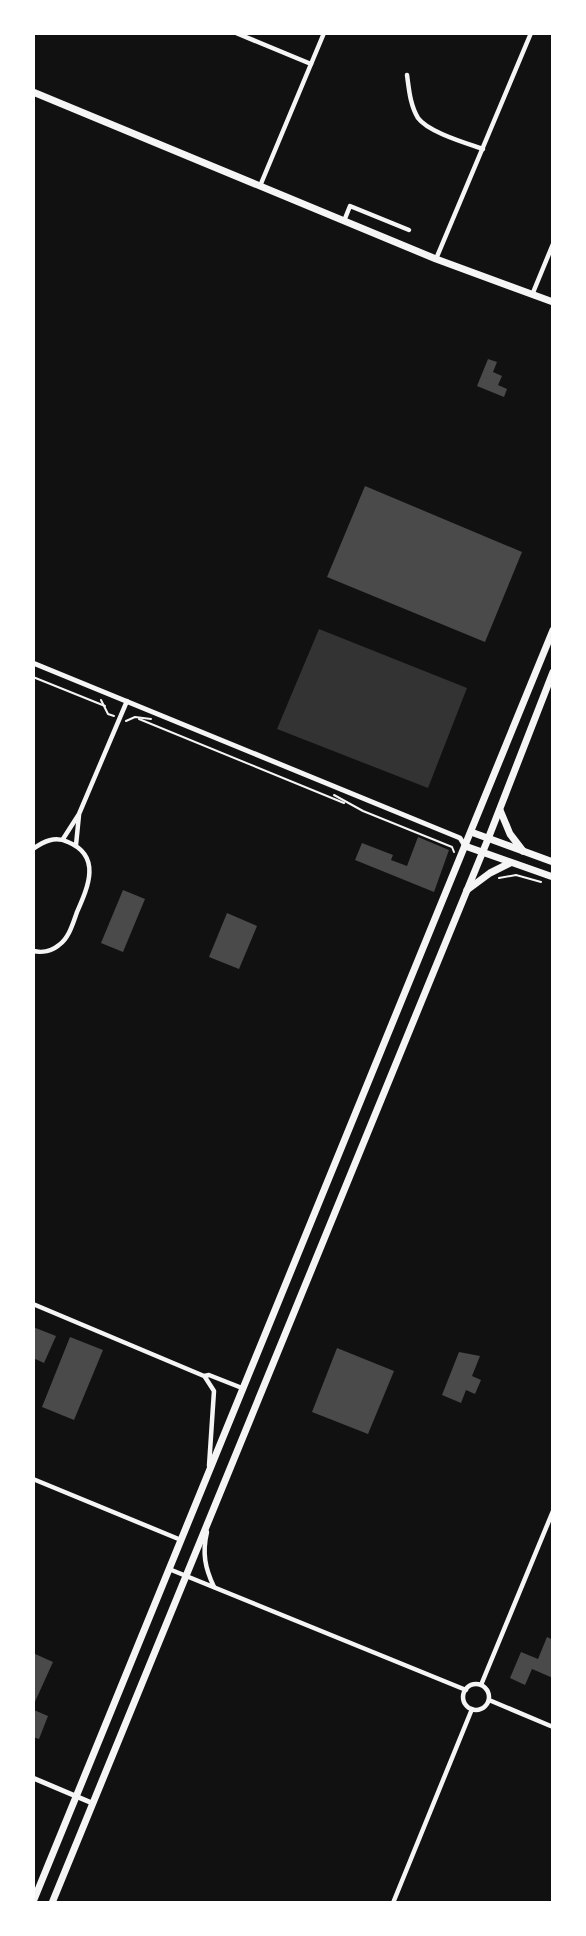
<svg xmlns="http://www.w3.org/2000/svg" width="586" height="1936" viewBox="0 0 586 1936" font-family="Arial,sans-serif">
<rect width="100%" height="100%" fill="#111"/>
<path fill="#333" d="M 319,629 L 467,688 L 428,788 L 277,729 Z"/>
<g fill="#4a4a4a">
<path d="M 488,359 L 497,362 L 493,372 L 502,376 L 498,385 L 507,389 L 504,397 L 477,386 Z"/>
<path d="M 365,486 L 522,552 L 485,642 L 327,577 Z"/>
<path d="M 418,837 L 449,850 L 434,892 L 355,860 L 362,843 L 393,855 L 391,860 L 407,866 Z"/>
<path d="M 123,890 L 145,899 L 123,952 L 101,943 Z"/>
<path d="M 227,913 L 257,926 L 239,969 L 209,957 Z"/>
<path d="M 33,1327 L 56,1336 L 44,1363 L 33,1358 Z"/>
<path d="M 70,1337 L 103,1350 L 74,1420 L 42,1407 Z"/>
<path d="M 337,1348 L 394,1371 L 368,1434 L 312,1412 Z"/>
<path d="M 459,1352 L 480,1356 L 472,1376 L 481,1380 L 475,1394 L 466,1390 L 461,1403 L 442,1395 Z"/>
<path d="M 547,1637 L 553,1640 L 553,1678 L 532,1669 L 525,1685 L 510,1678 L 521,1652 L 538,1659 Z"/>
<path d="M 33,1653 L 53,1662 L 33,1706 Z"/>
<path d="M 34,1710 L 48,1716 L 39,1739 L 33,1737 Z"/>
</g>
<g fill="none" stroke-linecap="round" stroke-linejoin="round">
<g stroke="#f5f5f5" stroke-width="2">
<path d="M 33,677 L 105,706"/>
<path d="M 101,700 L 108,714 L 114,716"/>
<path d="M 139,719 L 344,803"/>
<path d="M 126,721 L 135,717 L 151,719"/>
<path d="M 334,795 L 363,811 L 452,847 L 454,852"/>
<path d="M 499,878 L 516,875 L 541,882"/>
</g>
<g stroke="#f5f5f5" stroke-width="4.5">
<path d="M 236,33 L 311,64"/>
<path d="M 407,75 C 409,89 410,105 418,118 C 428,132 466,143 483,149"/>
<path d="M 260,186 L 324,33"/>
<path d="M 344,221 L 350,206 L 409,230"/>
<path d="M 436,259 L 531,33"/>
<path d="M 532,295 L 553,244"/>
<path d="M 63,839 L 79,814 L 127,701"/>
<path d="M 76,845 L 79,815"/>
<path d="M 33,849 C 44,841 55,836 68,842 C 102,856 88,887 77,912 C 73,923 69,938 59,945 C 52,951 42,953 33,951"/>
<path d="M 33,1304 L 204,1376 L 209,1375 L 242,1388"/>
<path d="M 205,1377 L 214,1391 L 209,1466"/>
<path d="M 33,1479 L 181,1540"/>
<path d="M 207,1532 C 202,1553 205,1568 214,1587"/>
<path d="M 169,1569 L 466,1690"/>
<circle cx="476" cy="1697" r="13"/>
<path d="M 481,1685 L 553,1511"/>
<path d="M 489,1700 L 553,1727"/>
<path d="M 393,1903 L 472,1709"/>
</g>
<g stroke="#f5f5f5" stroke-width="5">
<path d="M 33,663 L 460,838 L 465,846"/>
<path d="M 33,1778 L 92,1803"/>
</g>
<g stroke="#f5f5f5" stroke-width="7">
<path d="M 33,92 L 436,259 L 553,302"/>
<path d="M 500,810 L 510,834 L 523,851"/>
<path d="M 471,832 L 553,862"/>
<path d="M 465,846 L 553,877"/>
<path d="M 467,890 L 490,873 L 510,863"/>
<path d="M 33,1902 L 553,630"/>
<path d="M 52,1903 L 488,839 L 553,672"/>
</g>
</g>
<rect width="586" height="1936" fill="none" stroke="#ffffff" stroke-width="70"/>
</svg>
